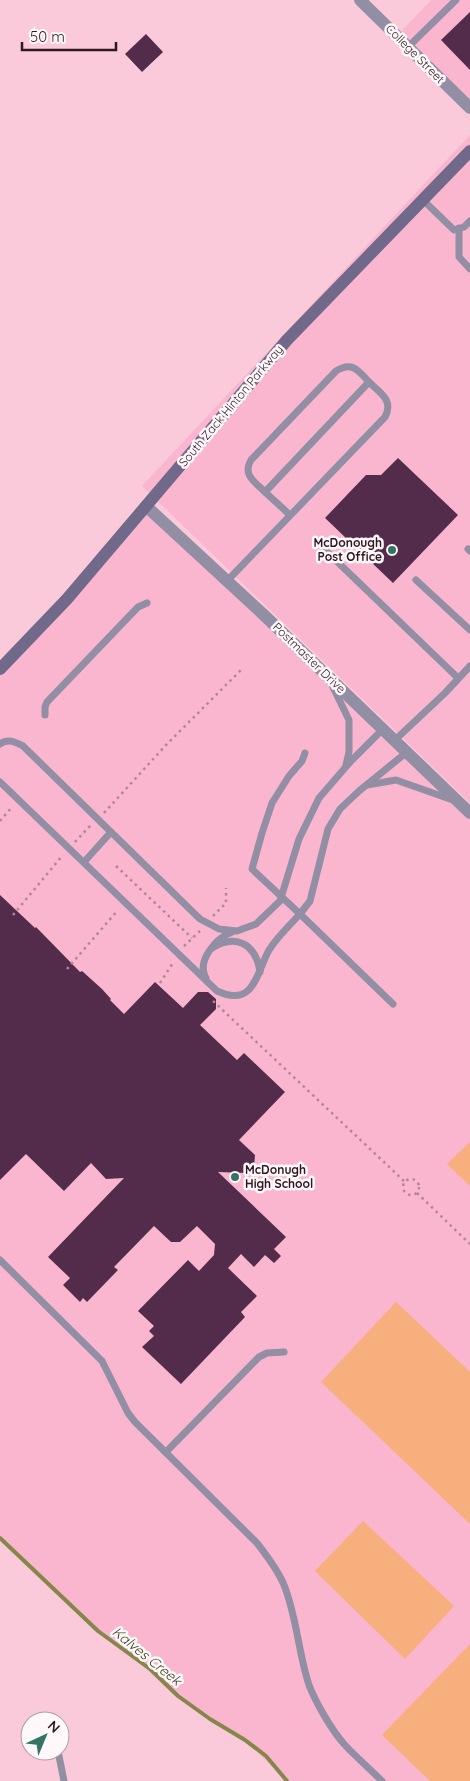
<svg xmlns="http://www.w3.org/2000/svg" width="470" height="1781" viewBox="0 0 470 1781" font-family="Quicksand,sans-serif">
<rect width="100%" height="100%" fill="#fac9da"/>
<g fill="#f9b6ce">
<path d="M 431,0 L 470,0 L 470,106 L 396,37 Z"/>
<path d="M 470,135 L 470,803 L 142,486 Z"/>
<path d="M 146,506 L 470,816 L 470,1781 L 287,1781 L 245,1740 L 210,1719 L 179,1696 L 150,1669 L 98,1631 L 0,1538 L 0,669 Z"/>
</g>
<g fill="#f7af7d">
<path d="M 470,1142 L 470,1186 L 447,1164 Z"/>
<path d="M 396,1302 L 470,1372 L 470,1524 L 321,1382 Z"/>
<path d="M 363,1521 L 454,1606 L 405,1659 L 315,1571 Z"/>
<path d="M 470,1644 L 470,1781 L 430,1781 L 382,1735 Z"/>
</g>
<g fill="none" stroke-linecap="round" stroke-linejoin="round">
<path stroke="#85874a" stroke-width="4" d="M 0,1538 L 98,1631 L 150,1669 L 178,1696 L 210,1719 L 245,1740 L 266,1756 L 287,1781"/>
</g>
<g fill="#532c4b">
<path d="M 470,12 L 470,70 L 441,40 Z"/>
<path d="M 146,34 L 163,52 L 142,72 L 125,54 Z"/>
<path d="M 398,458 L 458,515 L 393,583 L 325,518 L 366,475 L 381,475 Z"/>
<path d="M 0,895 L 35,928 L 36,927 L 80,972 L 82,971 L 102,989 L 111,999 L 110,1000 L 124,1014 L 155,982 L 183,1008 L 198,992 L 208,992 L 216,999 L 216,1009 L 200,1025 L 237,1060 L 244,1053 L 285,1092 L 239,1140 L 255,1155 L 254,1166 L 247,1173 L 218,1172 L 286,1237 L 274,1249 L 281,1256 L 274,1263 L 265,1255 L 254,1267 L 241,1254 L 228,1268 L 257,1296 L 241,1312 L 245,1317 L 181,1384 L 142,1347 L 154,1336 L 149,1331 L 154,1326 L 138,1311 L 188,1260 L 199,1271 L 214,1255 L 215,1244 L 197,1226 L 180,1242 L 171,1242 L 154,1226 L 114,1267 L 118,1270 L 87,1302 L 83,1298 L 80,1302 L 63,1285 L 70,1278 L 48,1257 L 124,1178 L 106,1179 L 91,1163 L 64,1191 L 26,1154 L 0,1180 Z"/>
</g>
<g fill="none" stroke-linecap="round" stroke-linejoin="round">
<g stroke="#af8896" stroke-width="2.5" stroke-dasharray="2.5 4" stroke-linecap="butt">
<path d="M 104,813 L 166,745 L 242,669"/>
<path d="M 0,821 L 12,807"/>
<path d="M 75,842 L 91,825"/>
<path d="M 116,866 L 192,938"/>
<path d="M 13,915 L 63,855"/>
<path d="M 213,916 L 226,903 L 226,888"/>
<path d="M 184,946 L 201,930"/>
<path d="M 67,969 L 118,910"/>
<path d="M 160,983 L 173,963"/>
<path d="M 213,1001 L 404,1181"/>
<circle cx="411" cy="1187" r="8"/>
<path d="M 417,1193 L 470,1244"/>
</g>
<g stroke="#928ea4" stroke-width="7">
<path d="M 408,47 L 456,0"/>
<path d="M 423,200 L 454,230 L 464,227 L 470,221"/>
<path d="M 459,228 L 459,257 L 470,269"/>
<path d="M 265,492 C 255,482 242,475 251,460 L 336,371 C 352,361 358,370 369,382"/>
<path d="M 323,548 L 458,678"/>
<path d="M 468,549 L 470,551"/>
<path d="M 416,580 L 470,630"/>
<path d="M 227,581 L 385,417 C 394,400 380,393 369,382 L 265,492 L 290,515"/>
<path d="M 332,685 L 349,720 L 349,752 L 346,765"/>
<path d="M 45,715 L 45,707 L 47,702 L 138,607 L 147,603"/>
<path d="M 395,740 L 445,693 L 470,666"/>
<path d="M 0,744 C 8,738 15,742 23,746 L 200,919 L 219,929 L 237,931 L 256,924 L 280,901 L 299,839 L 319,798 L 351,761 L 383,729"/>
<path d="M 0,782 L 217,991 C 254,1008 256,974 269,950 C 278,936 289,926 300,914 L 252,869 L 262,833 L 272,803 L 289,776 L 302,761 L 305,753"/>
<path d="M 367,785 L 396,780 L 450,799"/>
<path d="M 84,862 L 111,832"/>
<path d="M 212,948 C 236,933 256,944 260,972"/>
<path d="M 206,978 C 196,961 216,938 232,932"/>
<path d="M 393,1004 L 300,914 L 310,901 L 328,829 L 340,809 L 359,791 L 407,752"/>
<path d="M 0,1260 L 102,1361 L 128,1413 L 135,1422 L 257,1543 C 267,1556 278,1570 284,1585 C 297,1617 298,1652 309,1685 C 316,1703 331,1729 344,1744 C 356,1757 370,1769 382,1781"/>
<path d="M 166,1452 L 259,1357 L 267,1353 L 284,1352"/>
<path d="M 58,1751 L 64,1781"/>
</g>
<g stroke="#928ea4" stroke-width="12">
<path d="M 360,0 L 470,108"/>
<path d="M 146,506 L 265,616 L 470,813"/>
</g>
<path stroke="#716989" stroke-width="12" d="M 0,669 L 67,599 L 287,340 L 470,151"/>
</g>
<g fill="#327465" stroke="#fef8fa" stroke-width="2">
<circle cx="392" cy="550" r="5"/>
<circle cx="235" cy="1177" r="5"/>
</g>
<g text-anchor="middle" stroke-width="5" stroke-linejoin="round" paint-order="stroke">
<g font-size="12" fill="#2e1921" stroke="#fef8fa">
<text transform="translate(415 54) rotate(45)" y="4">College Street</text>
<text transform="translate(231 406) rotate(-50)" y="4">South Zack Hinton Parkway</text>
<text transform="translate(309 658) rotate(44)" y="4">Postmaster Drive</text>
</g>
<g font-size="12" font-weight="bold" fill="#2e1921" stroke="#fef8fa" text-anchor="end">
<text x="382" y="547">McDonough<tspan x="382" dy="14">Post Office</tspan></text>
<text x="245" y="1174" text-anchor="start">McDonugh<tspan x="245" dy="14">High School</tspan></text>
</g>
<g font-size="14" font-style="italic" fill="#3f441e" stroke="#fef8fa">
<text transform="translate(147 1656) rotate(39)" y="5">Kalves Creek</text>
</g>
</g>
<g transform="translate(45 1736) rotate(44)"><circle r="24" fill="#fef8fa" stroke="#ab9fa3"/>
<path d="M0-4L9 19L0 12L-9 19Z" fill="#327465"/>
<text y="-8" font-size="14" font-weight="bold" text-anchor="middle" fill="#2e1921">N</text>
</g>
<path d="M22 42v8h94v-8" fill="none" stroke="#2e1921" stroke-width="2.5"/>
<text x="30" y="42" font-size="15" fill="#2e1921" stroke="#fef8fa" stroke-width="4" paint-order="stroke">50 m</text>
</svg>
